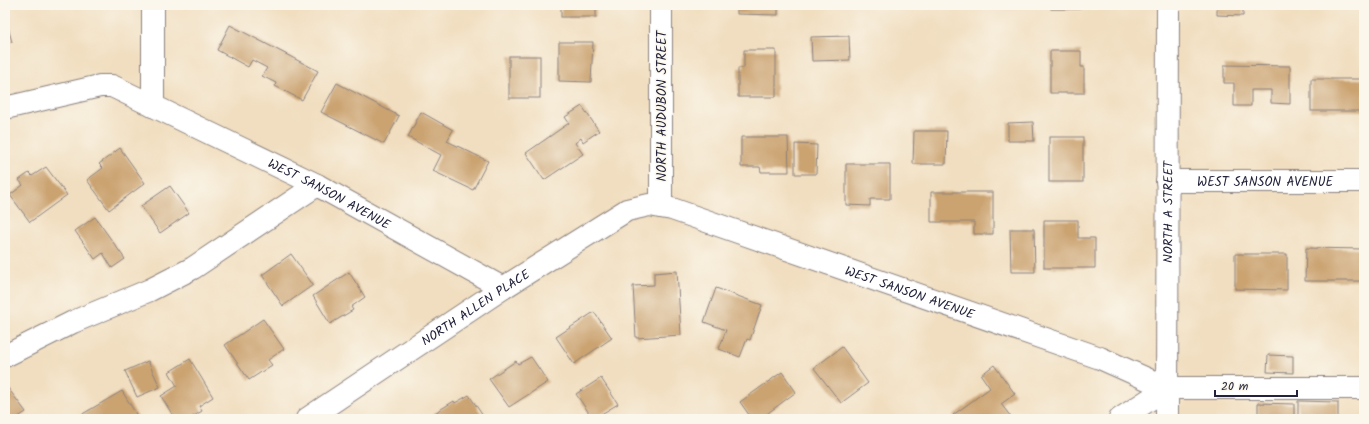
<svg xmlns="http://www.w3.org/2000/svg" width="1369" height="424" viewBox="0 0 1369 424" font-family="Kalam,sans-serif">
<rect width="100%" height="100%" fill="#fbf7ec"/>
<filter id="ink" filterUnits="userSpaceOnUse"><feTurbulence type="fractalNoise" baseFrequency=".025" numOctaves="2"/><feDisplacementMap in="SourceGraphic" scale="8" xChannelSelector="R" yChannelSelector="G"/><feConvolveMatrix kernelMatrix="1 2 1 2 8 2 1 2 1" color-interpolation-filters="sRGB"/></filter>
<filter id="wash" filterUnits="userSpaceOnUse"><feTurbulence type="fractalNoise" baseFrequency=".012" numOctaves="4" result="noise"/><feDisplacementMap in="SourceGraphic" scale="16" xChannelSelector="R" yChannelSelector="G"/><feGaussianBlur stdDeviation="0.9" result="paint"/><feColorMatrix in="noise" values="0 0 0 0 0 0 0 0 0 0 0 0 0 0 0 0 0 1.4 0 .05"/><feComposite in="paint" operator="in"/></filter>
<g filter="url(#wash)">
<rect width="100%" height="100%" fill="#f1dec0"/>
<g id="blocks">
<g fill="#cba371">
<rect x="561" y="5" width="35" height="12"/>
<path d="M 737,5 L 778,5 L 778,15 L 737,14 Z"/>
<rect x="1051" y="5" width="29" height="4"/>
<path d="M 1217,5 L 1243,5 L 1243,16 L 1217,15 Z"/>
<path d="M 5,16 L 12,42 L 5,43 Z"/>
<path d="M 230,25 L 318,71 L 302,100 L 275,86 L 276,83 L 262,76 L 267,68 L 252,60 L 248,67 L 217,50 Z"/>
<path d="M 849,36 L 850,60 L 812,61 L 811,37 Z"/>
<path d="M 559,42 L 593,42 L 591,82 L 559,81 Z"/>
<path d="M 744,50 L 776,50 L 776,97 L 738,97 L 738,68 L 744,68 Z"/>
<path d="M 1050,51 L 1081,51 L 1081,67 L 1084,67 L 1084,93 L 1050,93 Z"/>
<rect x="509" y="56" width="31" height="42"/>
<path d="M 1224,65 L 1290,66 L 1290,104 L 1271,103 L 1271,90 L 1251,90 L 1251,106 L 1234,106 L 1234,83 L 1224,83 Z"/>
<rect x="1311" y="79" width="53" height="32"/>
<path d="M 337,83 L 399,116 L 384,144 L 321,112 Z"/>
<path d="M 582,106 L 599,131 L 583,142 L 581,138 L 575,143 L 583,154 L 544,180 L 526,153 L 569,123 L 565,117 Z"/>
<path d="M 421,112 L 453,130 L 447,141 L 488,161 L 473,190 L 433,171 L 441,155 L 408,137 Z"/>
<path d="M 1033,122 L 1034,141 L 1008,141 L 1008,123 Z"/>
<path d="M 914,131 L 947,131 L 946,164 L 913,164 Z"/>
<path d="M 741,137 L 788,137 L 789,172 L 761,172 L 760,167 L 741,167 Z"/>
<rect x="1049" y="137" width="34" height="45"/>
<path d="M 795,144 L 817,145 L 816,174 L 795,174 Z"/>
<path d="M 120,148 L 145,183 L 109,210 L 87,180 L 103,168 L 99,164 Z"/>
<path d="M 846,164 L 890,164 L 890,199 L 870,199 L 870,206 L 846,205 Z"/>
<path d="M 46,167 L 67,195 L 30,222 L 10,195 L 23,185 L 19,180 L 29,173 L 32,176 Z"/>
<path d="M 170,186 L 189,213 L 160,233 L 141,206 Z"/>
<path d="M 931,192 L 993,192 L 993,234 L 974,234 L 974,222 L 931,222 Z"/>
<path d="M 95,217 L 125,259 L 112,268 L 103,253 L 95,259 L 75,231 Z"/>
<path d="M 1044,220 L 1078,220 L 1078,238 L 1095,238 L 1095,268 L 1044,268 Z"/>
<path d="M 1010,229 L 1034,229 L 1035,272 L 1011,272 Z"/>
<path d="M 1306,248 L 1364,249 L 1364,281 L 1305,281 Z"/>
<path d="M 291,254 L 313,285 L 283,306 L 262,275 Z"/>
<path d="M 1235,254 L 1287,254 L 1287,290 L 1235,289 Z"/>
<path d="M 677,271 L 681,335 L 636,338 L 633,286 L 654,285 L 654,273 Z"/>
<path d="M 349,272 L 365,297 L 351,307 L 353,310 L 330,324 L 313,296 Z"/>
<path d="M 716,288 L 762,305 L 750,340 L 747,339 L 740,357 L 719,349 L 726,330 L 704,322 Z"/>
<path d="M 594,312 L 612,338 L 574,364 L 556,337 Z"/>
<path d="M 263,319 L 284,349 L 268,360 L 272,365 L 249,380 L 225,345 Z"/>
<path d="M 842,347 L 868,383 L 841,403 L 814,368 Z"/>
<path d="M 1268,355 L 1293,356 L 1293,373 L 1267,372 Z"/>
<path d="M 531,357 L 548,382 L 509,407 L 489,379 L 516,361 L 518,364 Z"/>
<path d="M 190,359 L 213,397 L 199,406 L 202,411 L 189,419 L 175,419 L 161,396 L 177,386 L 169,372 Z"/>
<path d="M 148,361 L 160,387 L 137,397 L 125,371 Z"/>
<path d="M 994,365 L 1015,394 L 1001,404 L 1011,417 L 1009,419 L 956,419 L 953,415 L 990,388 L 981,375 Z"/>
<path d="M 782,372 L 796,392 L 760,419 L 752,419 L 740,402 Z"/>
<path d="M 601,378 L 618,404 L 593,419 L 576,394 Z"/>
<path d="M 5,384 L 26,412 L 15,419 L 5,419 Z"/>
<path d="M 122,391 L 139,419 L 74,419 Z"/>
<path d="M 469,395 L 485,419 L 432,419 L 430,416 L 454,401 L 455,403 Z"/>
<path d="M 1298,401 L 1338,402 L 1338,419 L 1298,419 Z"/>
<path d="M 1258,403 L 1294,404 L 1294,419 L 1258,419 Z"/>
</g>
</g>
</g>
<g filter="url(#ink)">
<use href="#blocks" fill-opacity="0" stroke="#8a807e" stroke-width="1"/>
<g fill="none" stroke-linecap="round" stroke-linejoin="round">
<g stroke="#8a807e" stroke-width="24">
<g id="minor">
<path d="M 661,5 L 661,207"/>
<path d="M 153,106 L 153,5"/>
<path id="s1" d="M 5,108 L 100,86 L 112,86 L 317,185 L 503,288"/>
<path id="s2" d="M 1167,181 L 1364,181"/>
<path d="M 5,356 L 73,322 L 150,290 L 193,268 L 317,185"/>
<path id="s3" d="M 307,419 L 503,288 L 627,210 L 649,205 L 672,209 L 1100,358 L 1167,388 L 1364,388"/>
<path d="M 1120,419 L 1167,388"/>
<path id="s4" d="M 1167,419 L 1168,5"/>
</g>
</g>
<use href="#minor" stroke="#fff" stroke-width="22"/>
</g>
</g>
<g text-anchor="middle" stroke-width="3" stroke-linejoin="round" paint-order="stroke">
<g font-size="13" fill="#22223b" stroke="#fbf7ec">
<text transform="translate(661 106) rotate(-90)" y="5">NORTH AUDUBON STREET</text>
<text dy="5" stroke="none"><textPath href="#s2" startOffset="98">WEST SANSON AVENUE</textPath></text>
<text dy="5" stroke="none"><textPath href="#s1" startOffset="352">WEST SANSON AVENUE</textPath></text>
<text dy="5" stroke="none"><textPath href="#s4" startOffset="207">NORTH A STREET</textPath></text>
<text dy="5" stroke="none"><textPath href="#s3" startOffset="680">WEST SANSON AVENUE</textPath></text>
<text dy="5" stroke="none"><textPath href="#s3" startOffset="202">NORTH ALLEN PLACE</textPath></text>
</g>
</g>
<rect width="1369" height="424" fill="none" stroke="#fbf7ec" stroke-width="20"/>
<path d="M1215 390v6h82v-6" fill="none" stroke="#22223b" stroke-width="2"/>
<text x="1221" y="390" font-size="12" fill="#22223b" stroke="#fbf7ec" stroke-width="3" paint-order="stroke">20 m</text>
</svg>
